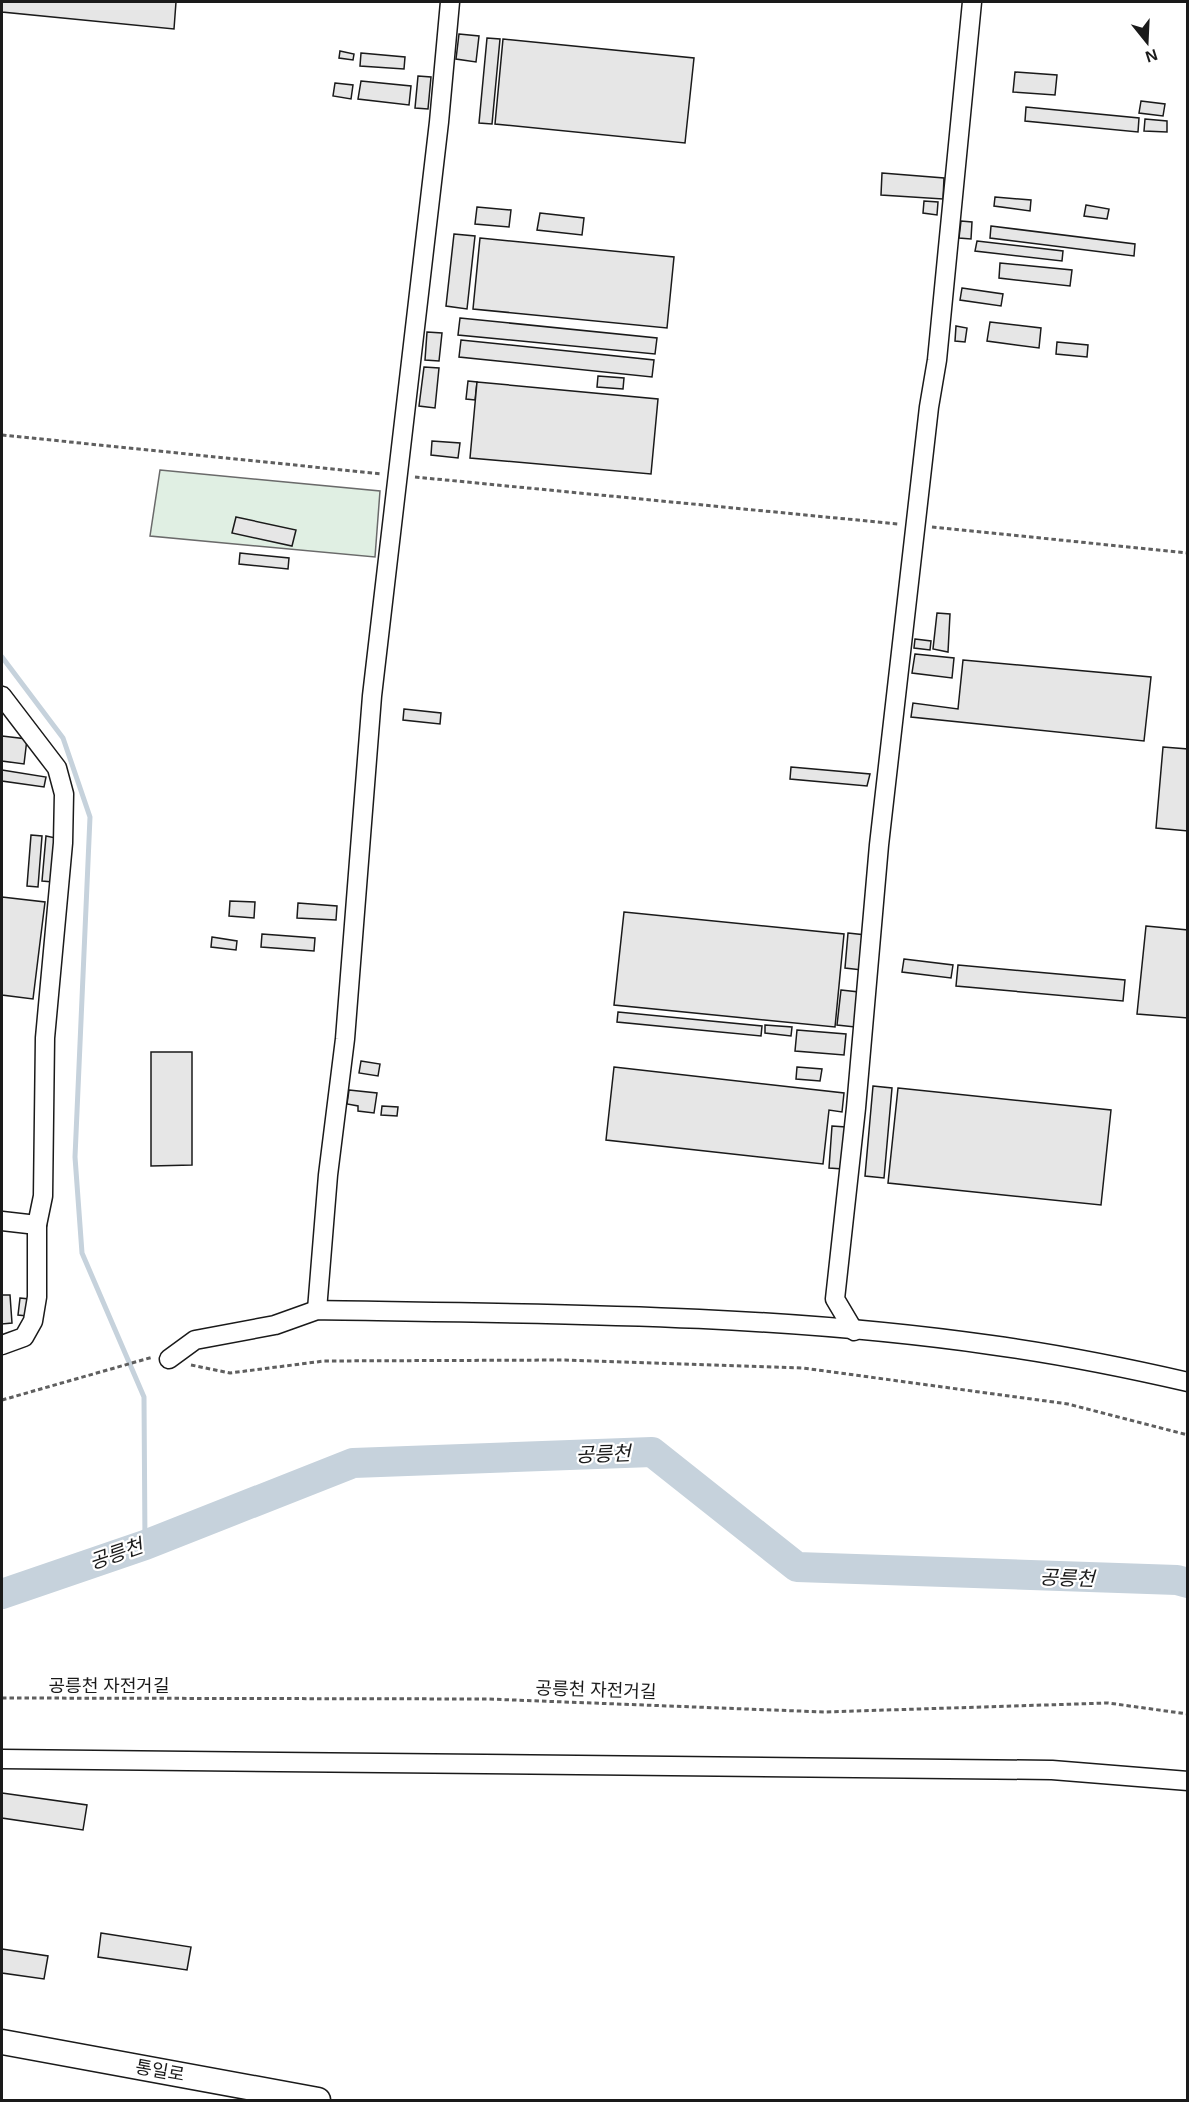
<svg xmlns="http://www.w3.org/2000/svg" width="1189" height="2102" viewBox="0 0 1189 2102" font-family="Arial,'Noto Sans KR',sans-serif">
<rect width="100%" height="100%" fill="#fff"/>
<path fill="#e0efe3" stroke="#6a6a6a" stroke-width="1.5" d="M 160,470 L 380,491 L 375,557 L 150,536 Z"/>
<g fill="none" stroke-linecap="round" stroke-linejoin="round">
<path stroke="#c6d2dc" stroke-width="5" d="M 2,657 L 63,738 L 90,817 L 75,1157 L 82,1253 L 144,1397 L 145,1545"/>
<path stroke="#c6d2dc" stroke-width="30" d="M 2,1594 L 145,1545 L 353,1463 L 652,1452 L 797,1567 L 1177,1580 L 1188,1583"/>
</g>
<g fill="#e6e6e6" stroke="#1a1a1a" stroke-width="1.5">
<path d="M 2,2 L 176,2 L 174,29 L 2,12 Z"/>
<path d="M 459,34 L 479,36 L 476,62 L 456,59 Z"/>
<path d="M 487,38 L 500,39 L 492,124 L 479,123 Z"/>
<path d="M 503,39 L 694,58 L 685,143 L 495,124 Z"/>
<path d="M 340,51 L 354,54 L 353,60 L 339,58 Z"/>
<path d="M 361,53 L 405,57 L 404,69 L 360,66 Z"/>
<path d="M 1015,72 L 1057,75 L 1055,95 L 1013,92 Z"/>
<path d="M 418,76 L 431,77 L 428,109 L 415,108 Z"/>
<path d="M 361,81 L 411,86 L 409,105 L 358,99 Z"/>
<path d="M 335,83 L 353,85 L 351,99 L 333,96 Z"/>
<path d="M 1141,101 L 1165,104 L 1163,116 L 1139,113 Z"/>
<path d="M 1026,107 L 1139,118 L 1138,132 L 1025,121 Z"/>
<path d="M 1145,119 L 1167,121 L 1167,132 L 1144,131 Z"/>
<path d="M 882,173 L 944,178 L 943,199 L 881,195 Z"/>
<path d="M 995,197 L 1031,200 L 1030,211 L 994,206 Z"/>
<path d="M 924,201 L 938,202 L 937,215 L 923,213 Z"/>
<path d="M 1086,205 L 1109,209 L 1107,219 L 1084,216 Z"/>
<path d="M 477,207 L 511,210 L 509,227 L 475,224 Z"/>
<path d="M 540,213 L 584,218 L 582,235 L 537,230 Z"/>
<path d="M 961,221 L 972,222 L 971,239 L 959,238 Z"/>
<path d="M 991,226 L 1135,244 L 1134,256 L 990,238 Z"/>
<path d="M 454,234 L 475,236 L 467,309 L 446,306 Z"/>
<path d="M 480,238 L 674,257 L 667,328 L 473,309 Z"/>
<path d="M 977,241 L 1063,251 L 1062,261 L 975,251 Z"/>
<path d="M 1000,263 L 1072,270 L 1070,286 L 999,278 Z"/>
<path d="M 962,288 L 1003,294 L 1001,306 L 960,300 Z"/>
<path d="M 460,318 L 657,338 L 655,354 L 458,335 Z"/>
<path d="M 990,322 L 1041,328 L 1039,348 L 987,341 Z"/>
<path d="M 956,326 L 967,328 L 965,342 L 955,341 Z"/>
<path d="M 427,332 L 442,333 L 439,361 L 425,360 Z"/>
<path d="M 461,340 L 654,360 L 652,377 L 459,357 Z"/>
<path d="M 1057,342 L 1088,345 L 1087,357 L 1056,354 Z"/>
<path d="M 424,367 L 439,368 L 435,408 L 419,406 Z"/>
<path d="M 598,376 L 624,378 L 623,389 L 597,387 Z"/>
<path d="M 468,381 L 477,382 L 475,400 L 466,399 Z"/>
<path d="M 477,382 L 658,399 L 651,474 L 470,458 Z"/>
<path d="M 432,441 L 460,443 L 458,458 L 431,455 Z"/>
<path d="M 236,517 L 296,530 L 292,546 L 232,533 Z"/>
<path d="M 240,553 L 289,558 L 288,569 L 239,564 Z"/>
<path d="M 937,613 L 950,614 L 948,652 L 933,649 Z"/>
<path d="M 915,639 L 931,641 L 930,650 L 914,648 Z"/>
<path d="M 915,654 L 954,658 L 952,678 L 912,673 Z"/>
<path d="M 963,660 L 1151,677 L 1144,741 L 911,717 L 913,703 L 958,709 Z"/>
<path d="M 404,709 L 441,713 L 440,724 L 403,720 Z"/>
<path d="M 2,736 L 27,739 L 24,764 L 2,761 Z"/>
<path d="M 1163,747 L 1188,749 L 1188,831 L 1156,828 Z"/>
<path d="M 791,767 L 870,774 L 867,786 L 790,779 Z"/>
<path d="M 2,770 L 46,777 L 44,787 L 2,781 Z"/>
<path d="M 31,835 L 42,836 L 38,887 L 27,886 Z"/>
<path d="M 46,836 L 56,838 L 53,882 L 42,881 Z"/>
<path d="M 2,897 L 45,902 L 33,999 L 2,995 Z"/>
<path d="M 230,901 L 255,902 L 254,918 L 229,916 Z"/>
<path d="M 298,903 L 337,906 L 336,920 L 297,918 Z"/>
<path d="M 624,912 L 844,934 L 835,1027 L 614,1005 Z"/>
<path d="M 1146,926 L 1188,930 L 1188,1018 L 1137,1014 Z"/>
<path d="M 848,933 L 866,935 L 862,970 L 845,968 Z"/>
<path d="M 262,934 L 315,938 L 314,951 L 261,947 Z"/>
<path d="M 212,937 L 237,941 L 236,950 L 211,947 Z"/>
<path d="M 904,959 L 953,965 L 951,978 L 902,972 Z"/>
<path d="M 958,965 L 1125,980 L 1123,1001 L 956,986 Z"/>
<path d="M 841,990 L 859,992 L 855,1027 L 837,1025 Z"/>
<path d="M 618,1012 L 762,1026 L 761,1036 L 617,1022 Z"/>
<path d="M 765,1025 L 792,1027 L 791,1036 L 765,1033 Z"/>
<path d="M 797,1030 L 846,1034 L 844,1055 L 795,1051 Z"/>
<path d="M 151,1052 L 192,1052 L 192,1165 L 151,1166 Z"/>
<path d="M 361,1061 L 380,1064 L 378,1076 L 359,1073 Z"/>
<path d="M 614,1067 L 844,1093 L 842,1112 L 829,1110 L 823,1164 L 606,1140 Z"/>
<path d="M 797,1067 L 822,1069 L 820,1081 L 796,1079 Z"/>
<path d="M 873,1086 L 892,1088 L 884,1178 L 865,1176 Z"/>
<path d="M 898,1088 L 1111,1110 L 1101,1205 L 888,1183 Z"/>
<path d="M 349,1090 L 377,1093 L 374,1113 L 358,1111 L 358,1106 L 347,1104 Z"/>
<path d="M 382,1106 L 398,1107 L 397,1116 L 381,1115 Z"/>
<path d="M 832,1126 L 846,1127 L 843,1169 L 829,1168 Z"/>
<path d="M 2,1295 L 10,1295 L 12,1323 L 2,1324 Z"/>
<path d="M 20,1298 L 29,1299 L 27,1316 L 18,1315 Z"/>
<path d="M 2,1793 L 87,1805 L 83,1830 L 2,1818 Z"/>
<path d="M 101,1933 L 191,1947 L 187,1970 L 98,1957 Z"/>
<path d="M 2,1949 L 48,1956 L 44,1979 L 2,1973 Z"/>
</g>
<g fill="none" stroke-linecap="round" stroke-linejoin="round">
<g stroke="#1a1a1a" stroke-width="21">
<g id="minor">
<path d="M 2,696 L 57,768 L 64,794 L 63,843 L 45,1038 L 43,1196 L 37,1225 L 37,1297 L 33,1321 L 24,1337 L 2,1345"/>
<path d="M 2,1221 L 37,1225"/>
<path d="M 317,1310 L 328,1175 L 345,1039 L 372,696 L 439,122 L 450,2"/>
<path d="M 854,1331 L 835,1299 L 856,1108 L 879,845 L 929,407 L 937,360 L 972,2"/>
<path d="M 169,1359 L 195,1340 L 275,1325 L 317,1310 C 542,1314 768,1313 991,1345 C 1057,1354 1123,1367 1188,1382"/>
<path d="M 2,1759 L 1052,1770 L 1188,1781"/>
</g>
</g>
<g stroke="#1a1a1a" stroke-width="27">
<path id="major" d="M 2,2042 L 318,2100"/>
</g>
<g stroke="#5f5f5f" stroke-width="3" stroke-dasharray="4.5 3" stroke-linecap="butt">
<path d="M 2,435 L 382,474"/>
<path d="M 415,477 L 898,524"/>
<path d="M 932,527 L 1188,553"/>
<path d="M 191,1365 L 230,1373 L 324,1361 L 565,1360 L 803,1368 L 1068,1404 L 1188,1435"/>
<path d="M 2,1400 L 153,1357"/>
<path d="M 2,1698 L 488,1699 L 824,1712 L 1108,1703 L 1188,1714"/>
</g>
<use href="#minor" stroke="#fff" stroke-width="18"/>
<use href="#major" stroke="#fff" stroke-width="24"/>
</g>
<g text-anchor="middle" stroke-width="4.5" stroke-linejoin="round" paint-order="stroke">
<g font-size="18" fill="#1a1a1a" stroke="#fff">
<text x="109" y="1692">공릉천 자전거길</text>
<text transform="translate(596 1690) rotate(2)" y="6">공릉천 자전거길</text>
<text transform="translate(160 2071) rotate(10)" y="6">통일로</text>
</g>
<g font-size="20" font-style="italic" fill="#1a1a1a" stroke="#fff">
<text transform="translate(603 1454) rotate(-2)" y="7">공릉천</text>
<text transform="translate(116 1554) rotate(-19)" y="7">공릉천</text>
<text transform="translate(1067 1578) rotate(2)" y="7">공릉천</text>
</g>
</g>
<rect width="1189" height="2102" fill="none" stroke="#1a1a1a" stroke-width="6"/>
<g transform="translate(1147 42) rotate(162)" stroke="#ffffff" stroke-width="4.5" paint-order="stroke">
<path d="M0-4.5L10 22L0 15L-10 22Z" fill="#1a1a1a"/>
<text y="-9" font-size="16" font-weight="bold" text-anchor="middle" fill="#1a1a1a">N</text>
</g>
</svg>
